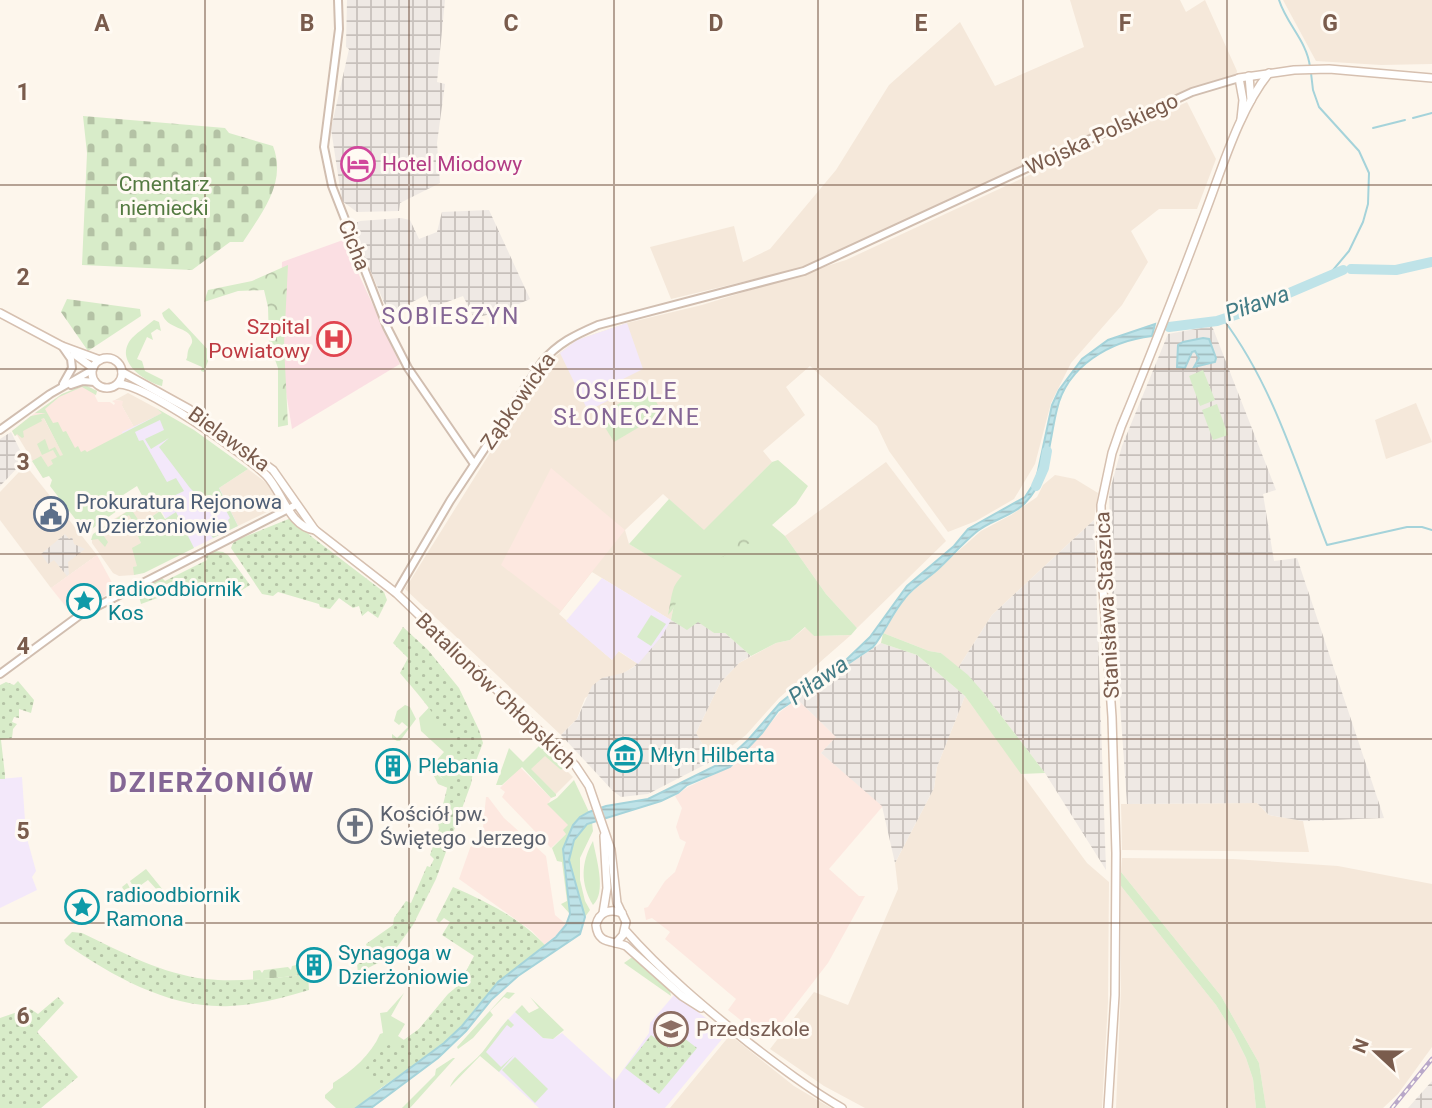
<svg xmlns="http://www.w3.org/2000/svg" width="1432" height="1108" viewBox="0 0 1432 1108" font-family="Roboto,sans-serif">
<defs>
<pattern id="industrial-grid" width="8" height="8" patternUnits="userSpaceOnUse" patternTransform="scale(1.75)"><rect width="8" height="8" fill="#efe9e4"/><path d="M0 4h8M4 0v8" fill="none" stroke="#c7c0bb"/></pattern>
<pattern id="forest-crowns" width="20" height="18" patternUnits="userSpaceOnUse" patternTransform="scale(1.75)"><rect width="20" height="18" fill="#d8ecc9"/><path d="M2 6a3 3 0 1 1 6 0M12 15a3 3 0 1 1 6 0" fill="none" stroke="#b4c2a5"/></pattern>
<pattern id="cemetery-stones" width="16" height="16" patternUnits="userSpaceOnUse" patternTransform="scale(1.75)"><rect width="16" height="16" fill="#d8ecc9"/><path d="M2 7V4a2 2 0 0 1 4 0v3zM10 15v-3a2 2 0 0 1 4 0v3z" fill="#b4c2a5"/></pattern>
<pattern id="park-dots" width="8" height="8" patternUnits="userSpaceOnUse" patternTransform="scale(1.75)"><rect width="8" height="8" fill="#d8ecc9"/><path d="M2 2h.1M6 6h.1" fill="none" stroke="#b4c2a5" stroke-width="1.8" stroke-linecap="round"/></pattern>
<pattern id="water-rules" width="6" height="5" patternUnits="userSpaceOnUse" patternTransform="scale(1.75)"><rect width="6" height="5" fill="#bfe3e8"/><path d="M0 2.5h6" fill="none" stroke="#a0bbbe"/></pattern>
</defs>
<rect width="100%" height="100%" fill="#fdf6ec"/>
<g fill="#f5e8da">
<path d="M 1070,0 L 1180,0 L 1186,12 L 1205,0 L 1237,71 L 1236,75 L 1216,80 L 1179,95 L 824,259 L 800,268 L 671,299 L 650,247 L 734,226 L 743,262 L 770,249 L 836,170 L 889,85 L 960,22 L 995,86 L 1084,47 Z"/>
<path d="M 1283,0 L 1432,0 L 1432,64 L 1381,65 L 1316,61 Z"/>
<path d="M 1187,102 L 1216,159 L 1197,209 L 1159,209 L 1131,231 L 1148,262 L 1122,305 L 1071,363 L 1051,403 L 1035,464 L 1014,499 L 976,521 L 948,532 L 889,451 L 877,426 L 810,366 L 786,387 L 805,415 L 763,451 L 772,462 L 704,531 L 663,494 L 625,530 L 629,544 L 688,579 L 676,594 L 671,620 L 592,572 L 559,614 L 612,660 L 618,651 L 638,664 L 585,698 L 577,719 L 561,735 L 405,589 L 521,403 L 552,359 L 577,340 L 627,323 L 702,305 L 846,260 Z"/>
<path d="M 128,393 L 156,408 L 163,413 L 134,427 L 122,406 L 122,401 L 115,400 Z"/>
<path d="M 1416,403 L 1432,442 L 1386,459 L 1375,420 Z"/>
<path d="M 42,415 L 68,464 L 43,478 L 17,435 L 15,436 L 12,431 L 31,416 Z"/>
<path d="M 886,462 L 946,541 L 857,628 L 826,594 L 785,536 Z"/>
<path d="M 27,467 L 97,555 L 51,588 L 0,520 L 0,492 L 21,470 Z"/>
<path d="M 248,469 L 268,484 L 279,503 L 275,508 L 238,526 L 219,488 Z"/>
<path d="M 1055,475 L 1075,479 L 1098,493 L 1094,520 L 992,615 L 958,668 L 941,653 L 929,651 L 883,633 L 905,598 L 981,531 L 1011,515 L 1037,497 L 1043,485 Z"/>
<path d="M 153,498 L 160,511 L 134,528 L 141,543 L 137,566 L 134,567 L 134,575 L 119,576 L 113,573 L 92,543 L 92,536 L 114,519 L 131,509 L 133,511 Z"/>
<path d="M 806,627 L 814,636 L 851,635 L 779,698 L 746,735 L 712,761 L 696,733 L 720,683 L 739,663 L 776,643 L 790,640 Z"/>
<path d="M 965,696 L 1087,863 L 1109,882 L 1108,1002 L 1102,1108 L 865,1108 L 824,1086 L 770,1049 L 814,992 L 848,1005 L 898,889 L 895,863 L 934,788 L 937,767 Z"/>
<path d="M 545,755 L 561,770 L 564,768 L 573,777 L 556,794 L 530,769 Z"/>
<path d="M 1257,803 L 1269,815 L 1303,821 L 1309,852 L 1122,850 L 1121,804 Z"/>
<path d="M 1122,858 L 1233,859 L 1338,866 L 1432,884 L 1432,1047 L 1398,1094 L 1383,1108 L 1266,1108 L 1259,1063 L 1221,996 L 1121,872 Z"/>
<path d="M 1121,886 L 1216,1005 L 1234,1034 L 1246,1058 L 1253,1079 L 1256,1108 L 1116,1108 L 1121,988 Z"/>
<path d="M 730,1035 L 794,1086 L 831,1108 L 670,1108 Z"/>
</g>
<g fill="#fde8e0">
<path d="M 82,386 L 87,386 L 97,391 L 95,396 L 98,402 L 110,402 L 114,405 L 115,403 L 112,401 L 115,400 L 123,401 L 122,406 L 134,427 L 68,464 L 42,415 L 31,416 L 62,394 Z"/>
<path d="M 551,468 L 625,530 L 561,611 L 501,565 Z"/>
<path d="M 97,555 L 116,590 L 90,603 L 80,612 L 71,613 L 51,588 Z"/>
<path d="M 797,699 L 836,737 L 821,753 L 883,806 L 829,869 L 859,896 L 865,896 L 828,963 L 776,1030 L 764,1039 L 728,1010 L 736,999 L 665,939 L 670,932 L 652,918 L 646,920 L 644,908 L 648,907 L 665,881 L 675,872 L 686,842 L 680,839 L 676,827 L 682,808 L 675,796 L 688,787 L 734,765 L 780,712 Z"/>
<path d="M 520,767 L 551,798 L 548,804 L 569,825 L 566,834 L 551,848 L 502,797 L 505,792 L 500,788 Z"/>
<path d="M 486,797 L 488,797 L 504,818 L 546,856 L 555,915 L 567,925 L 546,946 L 532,931 L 459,879 L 470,848 L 483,827 Z"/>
</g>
<g fill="url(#industrial-grid)">
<path d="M 347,0 L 445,0 L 437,82 L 445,84 L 437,143 L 440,183 L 400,203 L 399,211 L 357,212 L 342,201 L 331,129 L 349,49 L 346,47 Z"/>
<path d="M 489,210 L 530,299 L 503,311 L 474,318 L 463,296 L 431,308 L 426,295 L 389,314 L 351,225 L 360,221 L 401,218 L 410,220 L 419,239 L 437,232 L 442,212 Z"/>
<path d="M 1212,326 L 1276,490 L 1263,494 L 1274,561 L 1297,558 L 1384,818 L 1303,821 L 1269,815 L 1257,803 L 1127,804 L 1112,589 L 1109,494 L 1122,446 L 1168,334 Z"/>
<path d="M 11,432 L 25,460 L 0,486 L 0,439 Z"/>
<path d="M 1094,520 L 1106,870 L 1045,773 L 983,692 L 958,668 L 992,615 Z"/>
<path d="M 65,534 L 69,539 L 72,537 L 74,544 L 85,549 L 68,562 L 69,574 L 67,576 L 54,560 L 48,564 L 41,554 Z"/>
<path d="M 671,620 L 687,629 L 698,621 L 714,633 L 725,633 L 751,656 L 739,663 L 720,683 L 696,733 L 712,761 L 648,794 L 621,797 L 613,791 L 561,735 L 577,719 L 592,686 L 602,678 L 623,673 L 634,667 Z"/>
<path d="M 881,643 L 917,655 L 965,696 L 937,767 L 934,788 L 895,863 L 882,806 L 821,753 L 836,737 L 797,699 Z"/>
<path d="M 1432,1081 L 1432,1108 L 1408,1108 Z"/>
</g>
<g fill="#f3e8fa">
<path d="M 627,323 L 643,369 L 609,386 L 613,398 L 588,411 L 560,353 L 577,340 Z"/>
<path d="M 163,413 L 215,479 L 238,526 L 183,553 L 122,432 Z"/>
<path d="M 602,578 L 671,620 L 662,636 L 638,664 L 619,651 L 612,660 L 566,621 Z"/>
<path d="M 22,777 L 26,835 L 36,871 L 32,877 L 37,890 L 0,908 L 0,779 Z"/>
<path d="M 674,995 L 727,1033 L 665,1108 L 539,1108 L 480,1055 L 493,1041 L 500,1028 L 515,1012 L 543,1038 L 553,1039 L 562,1033 L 615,1081 L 649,1033 L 650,1023 Z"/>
</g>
<path fill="#fbdfe3" d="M 343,240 L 400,364 L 292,429 L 280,355 L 282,262 Z"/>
<g fill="#d8ecc9">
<path d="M 169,308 L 211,353 L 204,372 L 201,371 L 202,367 L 186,360 C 188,357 187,354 188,351 C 189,346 193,344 192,340 C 190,326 166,330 162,313 Z"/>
<path d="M 154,320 L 159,322 L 161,331 L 157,329 L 151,333 L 153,340 L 147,337 L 137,359 L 142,361 L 145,371 L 163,380 L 162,386 C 143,381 113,360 132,338 C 139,331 147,326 154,320 Z"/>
<path d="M 1203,370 L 1215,400 L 1200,406 L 1189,376 Z"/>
<path d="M 82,386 L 87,386 L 97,391 L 96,395 L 82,387 L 59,397 L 45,409 L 53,423 L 58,422 L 63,432 L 66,431 L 75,448 L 78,446 L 81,452 L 85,450 L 87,452 L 162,413 L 156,408 L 194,430 L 248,469 L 219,488 L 238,526 L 213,538 L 210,534 L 230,525 L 228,520 L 230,518 L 222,503 L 214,507 L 205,503 L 190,488 L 159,447 L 169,438 L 151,449 L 145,439 L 164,430 L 160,420 L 135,432 L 139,441 L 143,440 L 167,482 L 176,478 L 184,491 L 157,504 L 153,498 L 146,503 L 137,486 L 123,495 L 128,503 L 86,533 L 50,486 L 52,480 L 49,476 L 43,478 L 32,461 L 41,456 L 48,467 L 53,464 L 51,460 L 57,457 L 53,450 L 42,455 L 37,444 L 45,439 L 49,450 L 55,447 L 60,456 L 63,455 L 44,418 L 41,419 L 42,421 L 23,431 L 24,437 L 22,438 L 17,434 L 15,436 L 12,431 L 31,416 L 46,413 L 35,413 L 62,394 Z"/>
<path d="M 647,387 L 663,413 L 614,442 L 598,416 Z"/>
<path d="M 1217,404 L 1228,435 L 1213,440 L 1202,410 Z"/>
<path d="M 778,460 L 808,486 L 796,504 L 772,525 L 785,536 L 826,594 L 857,628 L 851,635 L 814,636 L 805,627 L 790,640 L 776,643 L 751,656 L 725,633 L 714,633 L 698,622 L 687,630 L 671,620 L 676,594 L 687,579 L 629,544 L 669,499 L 704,530 L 772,462 Z"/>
<path d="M 131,509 L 141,524 L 160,511 L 165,519 L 176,512 L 194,548 L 144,573 L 134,575 L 133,567 L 137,566 L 132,548 L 141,543 L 134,528 L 136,527 L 129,515 L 106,529 L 107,532 L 103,535 L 108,542 L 105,547 L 98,539 L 91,540 L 93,534 Z"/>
<path d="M 651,615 L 666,624 L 651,646 L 637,637 Z"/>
<path d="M 883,633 L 929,651 L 941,653 L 968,675 L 983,692 L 1045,773 L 1021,774 L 965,696 L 917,655 L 881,643 Z"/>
<path d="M 437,699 L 460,738 L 448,788 L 438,784 L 433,774 L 416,760 L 419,760 L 444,780 L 431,767 L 444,752 L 421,731 L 419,718 Z"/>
<path d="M 405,705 L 410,707 L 416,719 L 400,741 L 397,741 L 392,738 L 392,734 L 397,738 L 408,727 L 402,722 L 399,725 L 394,721 L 397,711 Z"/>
<path d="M 540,745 L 564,768 L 561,770 L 545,756 L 531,769 L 556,794 L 556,796 L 551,798 L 522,767 L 502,785 L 496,785 L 509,748 L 523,762 Z"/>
<path d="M 574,780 L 589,812 C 550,837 568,876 570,914 L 561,904 L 567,901 L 562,862 L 557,861 L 552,848 L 566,834 L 563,830 L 568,825 L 547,804 L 557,798 Z"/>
<path d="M 592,822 L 593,831 L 580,858 L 580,880 L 585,901 L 590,910 L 585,917 C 576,888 553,839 592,822 Z"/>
<path d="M 593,841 C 596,858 607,892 593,905 C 580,884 581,862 593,841 Z"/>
<path d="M 146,869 L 163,890 L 158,891 L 148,880 L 127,895 L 122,887 L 127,883 L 130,888 L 133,886 L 130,881 Z"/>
<path d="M 1121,872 L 1221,996 L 1259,1063 L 1266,1108 L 1256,1108 L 1253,1079 L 1246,1058 L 1234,1034 L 1216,1005 L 1121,886 Z"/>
<path d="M 473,958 L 424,1058 L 382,1087 L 356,1108 L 336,1108 L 325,1098 L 325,1095 L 333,1088 L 333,1083 C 352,1071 371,1055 380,1034 L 383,1033 L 380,1013 L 387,1012 L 404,993 L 391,1016 L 405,1024 L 398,1036 L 404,1040 L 419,1029 L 448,994 L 459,985 Z"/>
<path d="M 631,958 L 635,958 L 670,991 L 671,996 L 624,963 Z"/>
<path d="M 507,992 L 515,993 L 509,999 L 504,997 L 490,1011 L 493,1015 L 473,1038 L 458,1049 L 457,1047 Z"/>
<path d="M 530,997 L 564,1030 L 553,1039 L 543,1038 L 515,1012 L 522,1005 L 529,1013 L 539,1008 Z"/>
<path d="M 508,1019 L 514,1025 L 511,1028 L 507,1025 L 486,1052 L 501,1067 L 514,1055 L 499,1072 L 480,1056 L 450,1087 C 455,1074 474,1063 484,1050 C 492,1040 499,1029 508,1019 Z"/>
<path d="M 515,1057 L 548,1089 L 535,1103 L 502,1070 Z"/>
<path d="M 453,1058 L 455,1058 L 410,1108 L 402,1108 L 435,1075 L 436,1069 Z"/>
</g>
<g fill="url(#forest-crowns)">
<path d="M 288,265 L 284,345 L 288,425 L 278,427 L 278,368 L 269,343 L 268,307 L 264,290 L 238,291 L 204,302 L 208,290 L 252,281 Z"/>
<path d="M 746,536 L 750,543 C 728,554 700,566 684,586 C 677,595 677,607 668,615 C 670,606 671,595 674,587 C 687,563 723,547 746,536 Z"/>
</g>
<g fill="url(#cemetery-stones)">
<path d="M 83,116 L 225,128 L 229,133 L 273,146 C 287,183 262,212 243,242 L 230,242 L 192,270 L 82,265 L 87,153 Z"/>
<path d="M 67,299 L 140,309 L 141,316 L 88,351 L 61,312 Z"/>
<path d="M 305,963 L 306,967 L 303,970 L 304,975 L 253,980 L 253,971 L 260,970 L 262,973 L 264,970 L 288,967 L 291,970 L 292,966 Z"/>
</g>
<g fill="url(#park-dots)">
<path d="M 291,518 L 312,537 L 384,592 L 387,600 L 378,618 L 368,611 L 362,616 L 359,606 L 353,608 L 339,598 L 330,609 L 320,607 L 319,604 L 278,592 L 273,596 L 262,594 L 231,548 L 233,543 L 239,539 Z"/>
<path d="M 215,551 L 223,552 L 228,555 L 250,585 L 239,592 L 236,584 L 233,589 L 216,593 L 210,585 L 192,589 L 190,596 L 185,588 L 141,604 L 139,596 L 144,586 L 161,577 L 165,581 L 207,560 L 205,556 Z"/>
<path d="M 403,627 L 428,650 L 459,688 L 479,730 L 483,743 L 474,766 L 471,784 L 436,879 L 413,925 L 397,947 L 380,962 L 358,973 L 357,964 L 366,961 L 364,955 L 369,952 L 366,944 L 393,925 L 394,918 L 406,901 L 411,903 L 427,866 L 430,867 L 434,859 L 430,855 L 439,829 L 438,823 C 444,800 454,771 449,747 C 445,723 416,692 400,673 L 408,658 L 393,643 Z"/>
<path d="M 18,681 L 34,700 L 31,713 L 19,709 L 19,718 L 14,717 L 12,722 L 17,724 L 13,729 L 12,738 L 1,740 L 5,775 L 5,779 L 0,779 L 0,685 L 6,682 L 14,685 Z"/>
<path d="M 453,887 C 487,902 520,918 546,946 L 477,1006 L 462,1026 L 444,1043 L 382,1087 L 365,1069 L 386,1046 L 404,1040 L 419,1029 L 449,994 L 459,985 L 474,956 L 442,935 L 450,922 L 444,918 L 439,923 L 436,920 Z"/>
<path d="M 72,932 L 82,933 C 124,953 162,974 206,979 C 239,983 275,977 308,975 L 309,990 C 283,998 257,1005 230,1006 C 170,1009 114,977 66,944 L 64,940 Z"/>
<path d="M 58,997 L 64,1003 L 37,1032 L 78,1077 L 41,1108 L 0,1108 L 0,1018 L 29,1008 L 38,1014 Z"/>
<path d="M 651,1035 L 669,1048 L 680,1035 L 697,1048 L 659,1094 L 625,1068 Z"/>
</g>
<g fill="url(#water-rules)" stroke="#a5d3da" stroke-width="2">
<path d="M 1155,324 L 1152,336 C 1110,341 1067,366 1057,409 C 1049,440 1049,479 1025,503 C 1012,517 989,520 975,533 C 961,545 950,558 937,570 C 927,579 913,587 905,598 C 892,613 885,632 873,647 L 778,711 L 762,733 L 730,767 L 687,785 L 678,793 L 661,801 L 587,824 L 574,840 L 569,860 L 585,917 L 580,934 L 518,976 L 491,1000 L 466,1031 L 438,1058 L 371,1108 L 356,1108 L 444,1043 L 462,1026 L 498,982 L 556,937 L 566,925 L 570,914 L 563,849 L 573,825 L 580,817 L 589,812 L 606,806 L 648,799 L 725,761 L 748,740 L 780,703 L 800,687 L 847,659 L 870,637 L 907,586 L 954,546 L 968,529 L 1025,497 L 1036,480 L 1052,405 L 1059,390 L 1082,359 L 1108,340 Z"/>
<path d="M 1203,338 L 1209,339 L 1216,358 L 1215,362 L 1194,367 L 1199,358 L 1195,351 L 1192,352 L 1185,368 L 1177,367 L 1178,345 L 1183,342 Z"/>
</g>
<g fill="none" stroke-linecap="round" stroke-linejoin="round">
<g stroke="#a5d3da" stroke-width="2">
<path d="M 1279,0 C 1287,25 1307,41 1310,67"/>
<path d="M 1311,73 L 1313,90 L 1319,107 L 1359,151 L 1369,173 L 1368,204 L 1363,222 L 1349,251 L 1328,276"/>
<path d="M 1413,118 L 1432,113"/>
<path d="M 1373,128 L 1405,120"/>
<path d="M 1223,319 C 1273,385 1297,468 1327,545 L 1407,527 L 1422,527 L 1432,530"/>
</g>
<g stroke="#bfe3e8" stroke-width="10">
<path d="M 1351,269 L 1396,270 L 1432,262"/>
<path d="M 1169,327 L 1217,321 L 1247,311 L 1343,270"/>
<path d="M 1036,486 L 1044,468 L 1047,451"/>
</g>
<g stroke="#d1beb0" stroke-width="10">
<g id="tertiary">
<path d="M 338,0 L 339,29 L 324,147 L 332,186 L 387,327 L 408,368 L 474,464"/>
<path d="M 62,346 L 71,359 L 72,368 L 63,384"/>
<path d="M 71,385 L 83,381 L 95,382"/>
<path d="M 0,430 L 50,394 L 92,370"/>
<path d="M 396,593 L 450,501 L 542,362 C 558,343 575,335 598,325 L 804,271 L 1192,92 L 1239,78"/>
<path d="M 0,674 L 80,615 L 296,505"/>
</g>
</g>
<g stroke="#d6c0b0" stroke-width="10">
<g id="secondary">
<path d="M 1249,76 L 1251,100"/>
<path d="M 1241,119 L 1243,100 L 1239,78 L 1294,70 L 1329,69 L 1432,78"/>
<path d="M 0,313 L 62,346 L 100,360"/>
<path d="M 74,354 L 93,368"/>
<circle cx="107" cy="373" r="15"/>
<path d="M 122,372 L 189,409 L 273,470 L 315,530 L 396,593 L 575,765 L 589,786 L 611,850 L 617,903 L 626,922 L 623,935 L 616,943"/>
<path d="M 118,384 C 145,384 245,454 266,475 C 282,491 289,527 315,530"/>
<path d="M 603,913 L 607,888 L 604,836"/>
<path d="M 622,913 C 610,908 599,912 596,925 C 598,945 612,940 626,946 L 682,996 L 701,1008"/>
<path d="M 625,930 C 662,972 705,1008 749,1043 C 779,1066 809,1089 842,1108"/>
<path d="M 1108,1108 L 1115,995 L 1116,853 L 1112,717 L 1102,575 L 1101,505 L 1112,453 L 1121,427 C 1150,357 1178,285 1205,213 C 1222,169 1239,110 1269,73"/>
</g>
</g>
<use href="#tertiary" stroke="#fff" stroke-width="6"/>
<use href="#secondary" stroke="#fff" stroke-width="7"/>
<g stroke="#b9a8c9" stroke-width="4.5">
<path id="rail" d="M 1392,1108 L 1432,1059"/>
</g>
<use href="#rail" stroke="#fffaf3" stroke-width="2" stroke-dasharray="5" stroke-linecap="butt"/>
</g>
<path fill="none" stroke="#7a5c4d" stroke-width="2" stroke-opacity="0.55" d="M 205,0 L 205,1108M 409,0 L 409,1108M 614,0 L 614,1108M 818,0 L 818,1108M 1023,0 L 1023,1108M 1227,0 L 1227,1108M 0,185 L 1432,185M 0,369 L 1432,369M 0,554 L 1432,554M 0,739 L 1432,739M 0,923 L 1432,923"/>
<defs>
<g id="hotel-ring" transform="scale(1.75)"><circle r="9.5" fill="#fffaf3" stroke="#d1479c" stroke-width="1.5"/><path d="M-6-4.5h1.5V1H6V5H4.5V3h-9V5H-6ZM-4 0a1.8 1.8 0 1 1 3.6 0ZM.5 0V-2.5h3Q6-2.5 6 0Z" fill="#d1479c"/></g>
<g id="hospital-ring" transform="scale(1.75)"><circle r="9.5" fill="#fffaf3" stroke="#e0444e" stroke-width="1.5"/><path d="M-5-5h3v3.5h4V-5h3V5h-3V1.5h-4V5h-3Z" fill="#e0444e"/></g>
<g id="civic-ring" transform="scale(1.75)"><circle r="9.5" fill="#fffaf3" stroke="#5c6f8a" stroke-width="1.5"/><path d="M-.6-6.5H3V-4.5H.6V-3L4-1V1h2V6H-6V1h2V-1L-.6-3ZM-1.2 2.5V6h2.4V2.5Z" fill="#5c6f8a"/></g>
<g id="sight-ring" transform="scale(1.75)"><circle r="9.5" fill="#fffaf3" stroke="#0f9aa8" stroke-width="1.5"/><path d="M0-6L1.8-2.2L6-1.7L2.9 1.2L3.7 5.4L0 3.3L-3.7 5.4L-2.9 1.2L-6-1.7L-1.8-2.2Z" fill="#0f9aa8"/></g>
<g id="museum-ring" transform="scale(1.75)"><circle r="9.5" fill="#fffaf3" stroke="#0f9aa8" stroke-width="1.5"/><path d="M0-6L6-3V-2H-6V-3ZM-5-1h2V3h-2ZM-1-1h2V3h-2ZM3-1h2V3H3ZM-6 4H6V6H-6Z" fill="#0f9aa8"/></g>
<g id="building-ring" transform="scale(1.75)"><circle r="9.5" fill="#fffaf3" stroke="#0f9aa8" stroke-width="1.5"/><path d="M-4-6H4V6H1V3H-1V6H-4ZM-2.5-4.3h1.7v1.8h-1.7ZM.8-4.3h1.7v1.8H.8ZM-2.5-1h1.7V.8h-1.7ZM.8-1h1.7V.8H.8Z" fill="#0f9aa8"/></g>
<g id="church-ring" transform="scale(1.75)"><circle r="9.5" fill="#fffaf3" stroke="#6b7280" stroke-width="1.5"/><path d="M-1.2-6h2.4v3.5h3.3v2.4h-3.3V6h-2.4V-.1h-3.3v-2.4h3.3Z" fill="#6b7280"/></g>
<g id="school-ring" transform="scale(1.75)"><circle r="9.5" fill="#fffaf3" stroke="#8d6e63" stroke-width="1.5"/><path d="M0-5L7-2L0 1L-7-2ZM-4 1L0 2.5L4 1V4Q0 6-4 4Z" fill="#8d6e63"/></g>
</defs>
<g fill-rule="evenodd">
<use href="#hotel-ring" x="358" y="164"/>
<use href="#hospital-ring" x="334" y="339"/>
<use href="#civic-ring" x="51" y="514"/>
<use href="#sight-ring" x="84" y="601"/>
<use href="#museum-ring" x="625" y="755"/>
<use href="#building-ring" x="393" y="766"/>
<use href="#church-ring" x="355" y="826"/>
<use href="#sight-ring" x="82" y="907"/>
<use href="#building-ring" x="314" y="965"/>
<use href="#school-ring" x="671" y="1029"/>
</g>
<g text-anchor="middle" stroke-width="6" stroke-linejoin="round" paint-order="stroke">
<g font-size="21" fill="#7a5c4d" stroke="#fffaf3">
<text transform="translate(1102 134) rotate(-25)" y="7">Wojska Polskiego</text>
<text transform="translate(354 245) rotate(68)" y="7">Cicha</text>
<text transform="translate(518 401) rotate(-55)" y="7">Ząbkowicka</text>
<text transform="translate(229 439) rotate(36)" y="7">Bielawska</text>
<text transform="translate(1107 605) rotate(-93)" y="7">Stanisława Staszica</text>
<text transform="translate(496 691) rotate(44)" y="7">Batalionów Chłopskich</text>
</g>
<g font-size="21" fill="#b23c85" stroke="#fffaf3" text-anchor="start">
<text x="382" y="171">Hotel Miodowy</text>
</g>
<g font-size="21" fill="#537a41" stroke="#fffaf3">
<text x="164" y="191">Cmentarz<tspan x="164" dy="24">niemiecki</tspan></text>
</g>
<g font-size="21" fill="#be3a42" stroke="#fffaf3" text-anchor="end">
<text x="310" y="334">Szpital<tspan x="310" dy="24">Powiatowy</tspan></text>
</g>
<g font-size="21" fill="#4e5e75" stroke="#fffaf3" text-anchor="start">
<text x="76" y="509">Prokuratura Rejonowa<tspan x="76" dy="24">w Dzierżoniowie</tspan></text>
</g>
<g font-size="21" fill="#0d838f" stroke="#fffaf3" text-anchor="start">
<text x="108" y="596">radioodbiornik<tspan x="108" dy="24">Kos</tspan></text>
<text x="650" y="762">Młyn Hilberta</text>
<text x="418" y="773">Plebania</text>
<text x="106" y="902">radioodbiornik<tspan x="106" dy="24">Ramona</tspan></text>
<text x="338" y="960">Synagoga w<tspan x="338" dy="24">Dzierżoniowie</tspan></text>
</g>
<g font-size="21" fill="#5b616d" stroke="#fffaf3" text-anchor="start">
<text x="380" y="821">Kościół pw.<tspan x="380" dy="24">Świętego Jerzego</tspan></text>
</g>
<g font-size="21" fill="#785e54" stroke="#fffaf3" text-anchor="start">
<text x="696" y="1036">Przedszkole</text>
</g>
<g font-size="23" font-style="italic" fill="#437c86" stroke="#fffaf3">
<text transform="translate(1257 303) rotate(-19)" y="8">Piława</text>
<text transform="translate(818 680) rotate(-35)" y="8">Piława</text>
</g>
<g font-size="23" letter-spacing="2" fill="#846695" stroke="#fffaf3">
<text x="451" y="324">SOBIESZYN</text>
<text x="627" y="399">OSIEDLE<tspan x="627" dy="26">SŁONECZNE</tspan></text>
</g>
<g font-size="28" font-weight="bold" letter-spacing="2" fill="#846695" stroke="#fffaf3">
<text x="212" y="792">DZIERŻONIÓW</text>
</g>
</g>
<g font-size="23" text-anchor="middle" font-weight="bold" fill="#7a5c4d" stroke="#fffaf3" stroke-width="6" stroke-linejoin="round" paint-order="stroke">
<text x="102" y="31">A</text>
<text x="307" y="31">B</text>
<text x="511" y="31">C</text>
<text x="716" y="31">D</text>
<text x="921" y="31">E</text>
<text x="1125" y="31">F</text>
<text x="1330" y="31">G</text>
<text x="23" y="100">1</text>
<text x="23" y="285">2</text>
<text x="23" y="470">3</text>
<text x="23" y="654">4</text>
<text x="23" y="839">5</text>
<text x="23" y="1024">6</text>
</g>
<g transform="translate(1376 1052) rotate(292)" stroke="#fffaf3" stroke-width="5" paint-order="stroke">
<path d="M0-5L12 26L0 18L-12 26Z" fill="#7a5c4d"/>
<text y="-10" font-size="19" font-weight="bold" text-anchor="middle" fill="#7a5c4d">N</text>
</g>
</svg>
